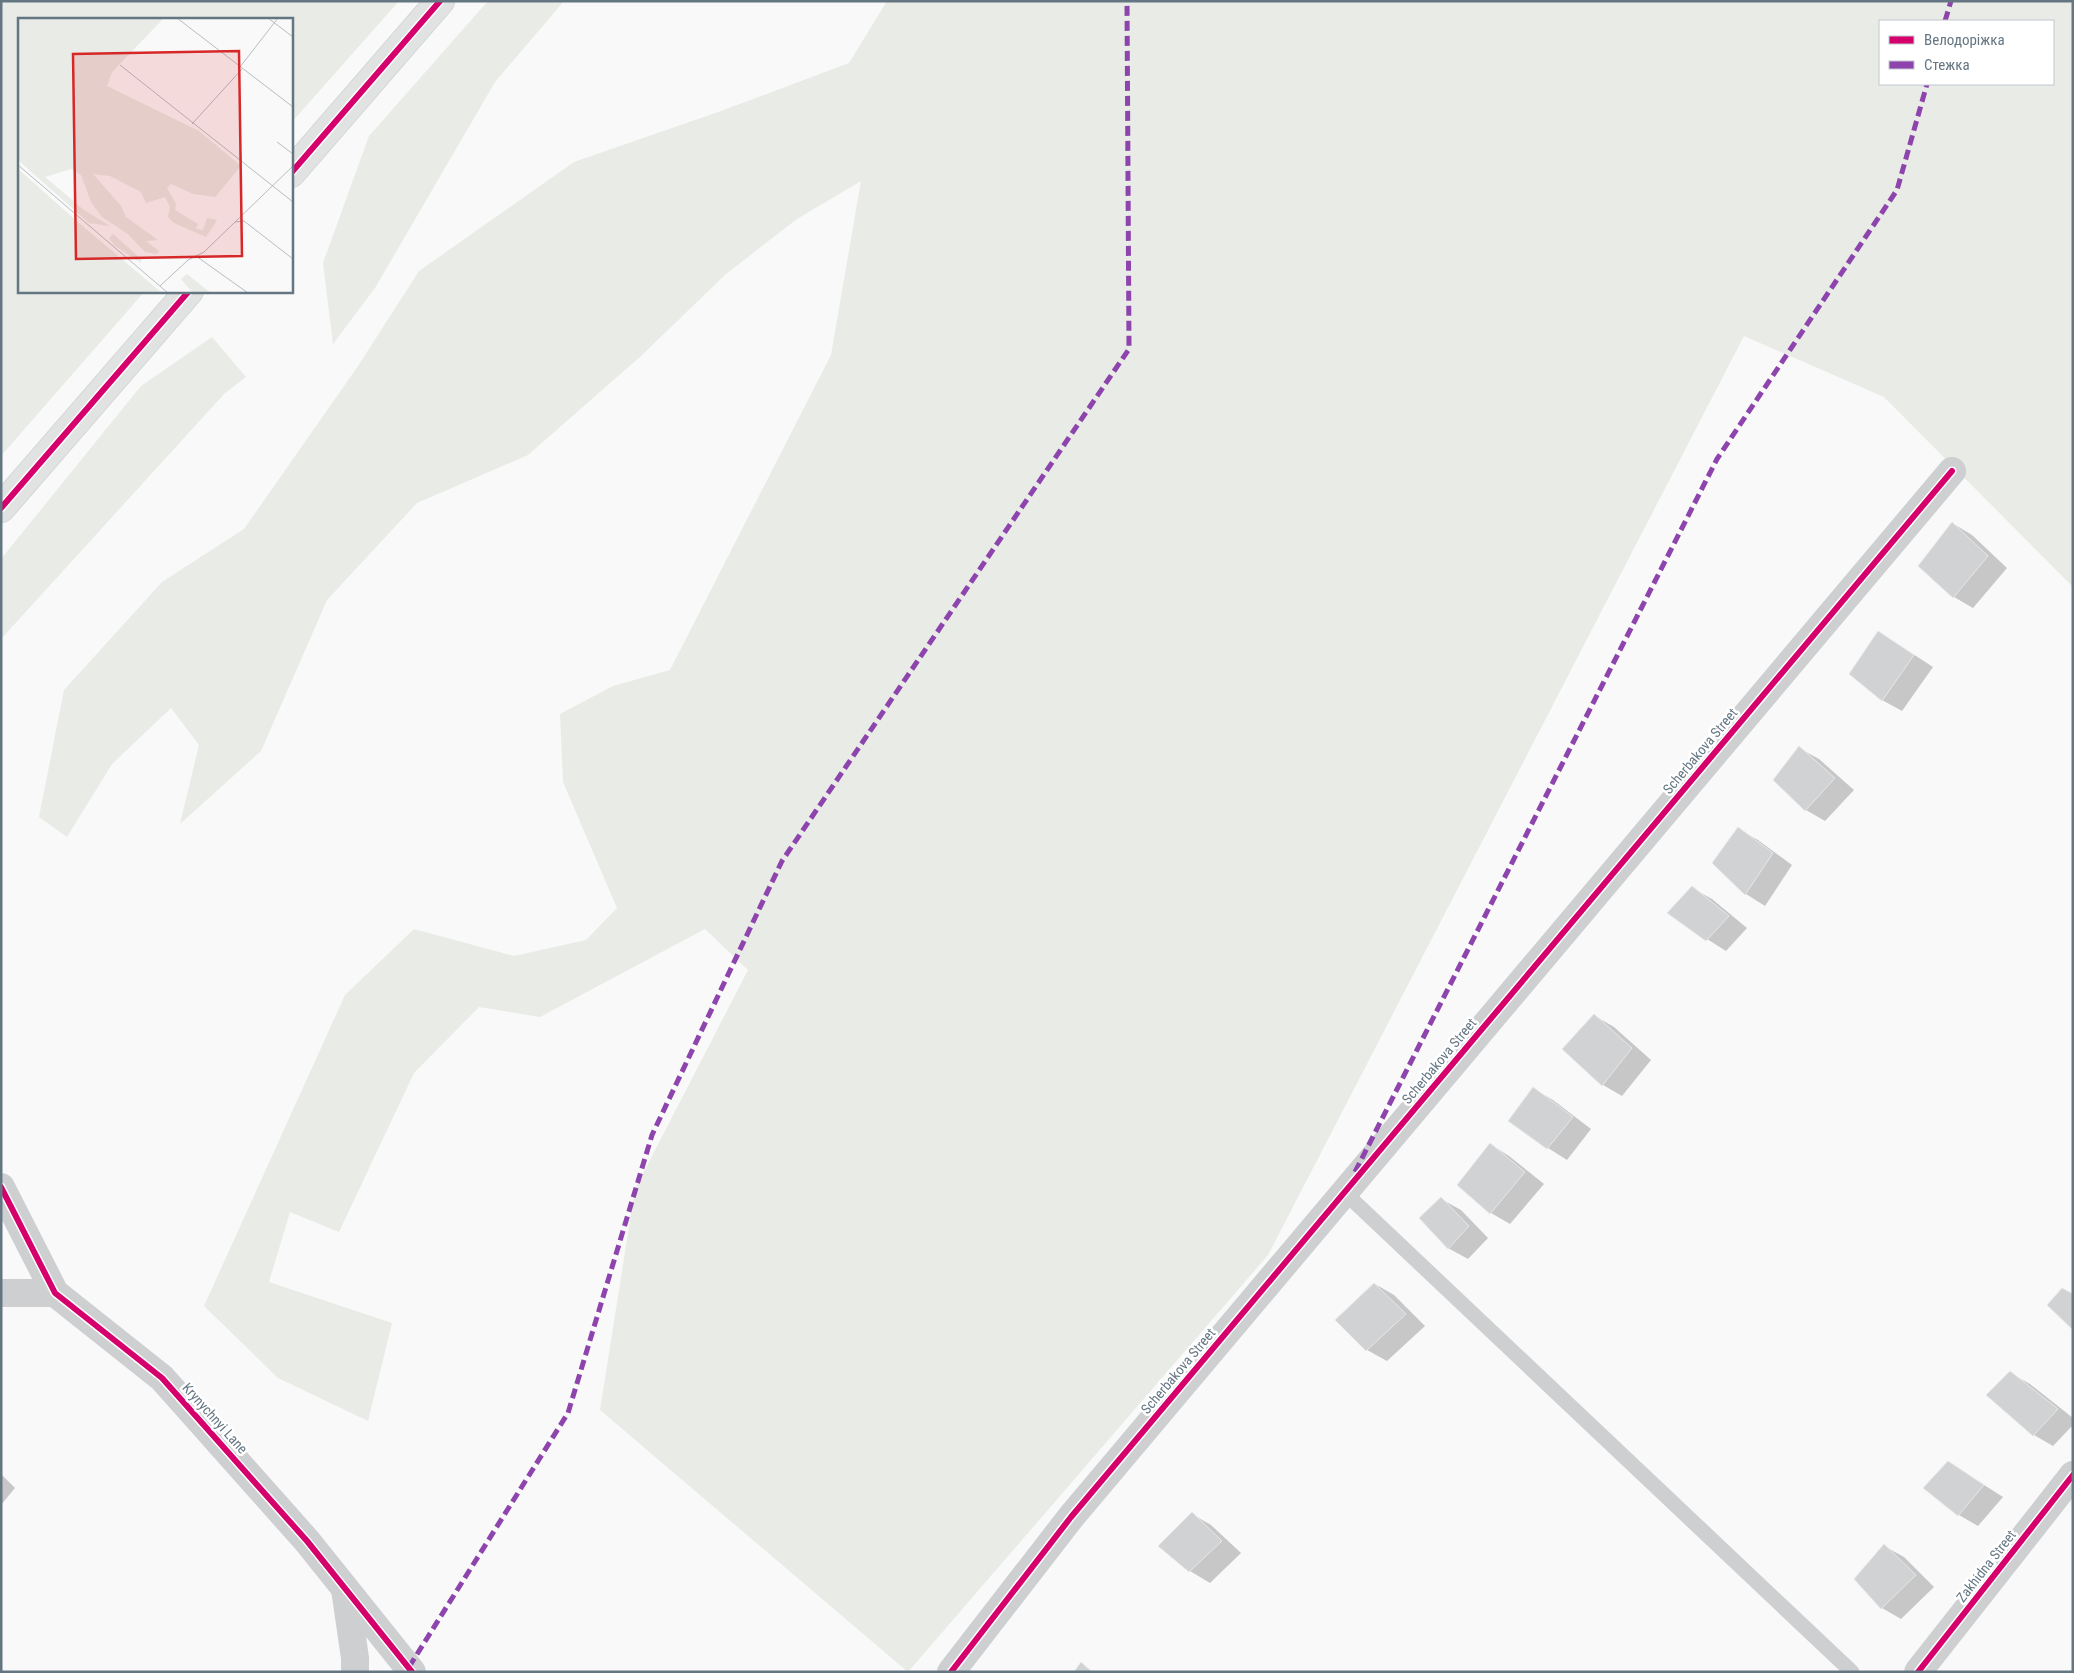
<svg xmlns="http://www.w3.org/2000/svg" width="2074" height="1673" viewBox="0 0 2074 1673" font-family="'Roboto Condensed',sans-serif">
<rect width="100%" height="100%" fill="#f9f9f9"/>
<g fill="#e8ebe6" fill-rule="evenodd">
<path d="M 1,1 L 399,1 L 291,123 L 291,19 L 19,19 L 19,291 L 145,291 L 1,456 Z"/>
<path d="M 488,1 L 564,1 L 495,82 L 375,288 L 333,344 L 323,263 L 369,136 Z"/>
<path d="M 887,1 L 2073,1 L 2073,587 L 1884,397 L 1744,336 L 1268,1255 L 908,1672 L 600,1410 L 635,1189 L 748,970 L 705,929 L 540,1017 L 479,1007 L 414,1073 L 339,1232 L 290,1212 L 269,1282 L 392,1323 L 368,1421 L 278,1378 L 204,1306 L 345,995 L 414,929 L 514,956 L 586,940 L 617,908 L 563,782 L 560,714 L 613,686 L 670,670 L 831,355 L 861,181 L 797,219 L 726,274 L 641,356 L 528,455 L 417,503 L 327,600 L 261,751 L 180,824 L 199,745 L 171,708 L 112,764 L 67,837 L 39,817 L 64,690 L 162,582 L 244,529 L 358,366 L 419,271 L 574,162 L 721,111 L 849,63 ZM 1880,21 L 2053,21 L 2053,84 L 1880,84 Z"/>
<path d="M 212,337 L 246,377 L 224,394 L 1,639 L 1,559 L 141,386 Z"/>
</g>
<g fill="#0003">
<path d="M 1952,523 L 1972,535 L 2007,568 L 1973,608 L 1954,597 L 1920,566 Z"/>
<path d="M 1879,632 L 1933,667 L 1902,711 L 1882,700 Z"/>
<path d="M 1799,748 L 1819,759 L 1854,790 L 1825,821 L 1806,810 Z"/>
<path d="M 1738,829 L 1758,840 L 1792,865 L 1765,906 L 1746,894 L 1714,862 Z"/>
<path d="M 1692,888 L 1712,899 L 1747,928 L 1726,951 L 1707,939 Z"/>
<path d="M 1595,1016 L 1614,1027 L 1651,1060 L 1622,1096 L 1603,1085 L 1564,1049 Z"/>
<path d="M 1534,1089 L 1553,1100 L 1591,1129 L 1567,1160 L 1548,1148 L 1510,1120 Z"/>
<path d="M 1490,1144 L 1509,1156 L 1544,1184 L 1510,1224 L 1491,1213 L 1459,1185 Z"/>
<path d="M 1441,1199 L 1461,1210 L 1488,1238 L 1468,1259 L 1448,1248 Z"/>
<path d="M 1375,1284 L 1394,1295 L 1425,1326 L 1387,1361 L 1367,1350 L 1337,1320 Z"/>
<path d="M 2010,1373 L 2030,1384 L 2073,1418 L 2073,1425 L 2053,1446 L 2034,1435 Z"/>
<path d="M 1948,1462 L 2003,1497 L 1978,1526 L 1959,1515 Z"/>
<path d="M 1,1474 L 15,1488 L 1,1505 Z"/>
<path d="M 1192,1514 L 1211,1525 L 1241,1553 L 1210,1583 L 1190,1571 L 1159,1546 Z"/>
<path d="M 1884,1546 L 1904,1557 L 1934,1587 L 1901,1619 L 1882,1608 Z"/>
</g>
<g fill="#d0d2d3" stroke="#e8e8e8">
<path d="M 1952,522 L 1988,556 L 1953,598 L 1918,566 Z"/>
<path d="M 1878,631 L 1914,655 L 1882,701 L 1849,674 Z"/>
<path d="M 1799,746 L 1835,778 L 1805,811 L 1773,780 Z"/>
<path d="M 1738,827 L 1773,853 L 1745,895 L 1712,863 Z"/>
<path d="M 1692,886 L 1729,916 L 1706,941 L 1667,913 Z"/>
<path d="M 1594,1014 L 1632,1048 L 1602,1086 L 1562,1049 Z"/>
<path d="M 1533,1087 L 1573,1117 L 1547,1149 L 1508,1121 Z"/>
<path d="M 1490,1143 L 1525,1172 L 1490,1214 L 1457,1185 Z"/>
<path d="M 1441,1197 L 1469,1226 L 1448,1249 L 1419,1218 Z"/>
<path d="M 1374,1283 L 1406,1314 L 1366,1351 L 1335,1320 Z"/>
<path d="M 2062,1288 L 2073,1294 L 2073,1330 L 2047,1305 Z"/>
<path d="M 2010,1371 L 2058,1409 L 2033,1436 L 1986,1395 Z"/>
<path d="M 1948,1461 L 1984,1485 L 1958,1516 L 1923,1488 Z"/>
<path d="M 1192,1512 L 1222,1541 L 1189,1572 L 1158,1546 Z"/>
<path d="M 1884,1544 L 1916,1575 L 1881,1609 L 1854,1579 Z"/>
<path d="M 1081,1662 L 1092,1672 L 1074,1672 Z"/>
</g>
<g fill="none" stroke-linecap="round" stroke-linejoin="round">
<g stroke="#d5d6d7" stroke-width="30">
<g id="secondary">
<path d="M 291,173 L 440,1"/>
<path d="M 1,508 L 189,291"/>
</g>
</g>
<path stroke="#cecfd0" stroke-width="15" d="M 1344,1192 L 1852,1672"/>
<g stroke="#cecfd0" stroke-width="28">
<path d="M 1,1187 L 55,1293 L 162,1378 L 307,1541 L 412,1672"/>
<path d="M 1,1293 L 55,1293"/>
<path d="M 345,1589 L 355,1658 L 355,1672"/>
<path d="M 951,1672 L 1071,1517 L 1952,471"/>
<path d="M 1918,1672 L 2073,1475"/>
</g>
<use href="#secondary" stroke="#e1e2e2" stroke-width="28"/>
<g stroke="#8e44ad" stroke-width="5" stroke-dasharray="10 5" stroke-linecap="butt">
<path d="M 1945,21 L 1951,1"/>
<path d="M 1355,1172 L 1717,459 L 1897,190 L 1927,84"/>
<path d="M 409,1667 L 568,1413 L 652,1135 L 782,861 L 1129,349 L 1127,1"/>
</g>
<g stroke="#fff" stroke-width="9">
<g id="cycleway">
<path d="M 291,173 L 440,1"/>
<path d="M 1,508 L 189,291"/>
<path d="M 1,1187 L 55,1293 L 162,1378 L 307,1541 L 412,1672"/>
<path d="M 951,1672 L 1071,1517 L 1952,471"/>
<path d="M 1918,1672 L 2073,1475"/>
</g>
</g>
<use href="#cycleway" stroke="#d6006c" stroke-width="6"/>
</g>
<g text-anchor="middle" stroke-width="5" stroke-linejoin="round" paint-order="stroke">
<g font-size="14" fill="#657683" stroke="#fff">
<text transform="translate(1700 751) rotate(-50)" y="5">Scherbakova Street</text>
<text transform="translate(1439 1061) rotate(-50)" y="5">Scherbakova Street</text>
<text transform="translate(1178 1371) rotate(-50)" y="5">Scherbakova Street</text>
<text transform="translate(215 1418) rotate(48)" y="5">Krynychnyi Lane</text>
<text transform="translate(1986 1566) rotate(-52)" y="5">Zakhidna Street</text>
</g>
</g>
<g transform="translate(18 18)">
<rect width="275" height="275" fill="#f9f9f9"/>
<path d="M 0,0 L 146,0 L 94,54 L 89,68 L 181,113 L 223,148 L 197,179 L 175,176 L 153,166 L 149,170 L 158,186 L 157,192 L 180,206 L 178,211 L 185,212 L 189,200 L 199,202 L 188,219 L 156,205 L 150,199 L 152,189 L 147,179 L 128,185 L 123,174 L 92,158 L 75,156 L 103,188 L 108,199 L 140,222 L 128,223 L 141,233 L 139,236 L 127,234 L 110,216 L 84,199 L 73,184 L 63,157 L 53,151 L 27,159 L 66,192 L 92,208 L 71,205 L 0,142 ZM 0,151 L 61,205 L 144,275 L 0,275 ZM 95,216 L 123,241 L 123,245 L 96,227 L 91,220 ZM 169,256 L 193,275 L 175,275 L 163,261 Z" fill="#e8ebe6"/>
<path fill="none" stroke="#b5bdc3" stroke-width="1" d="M 159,0 L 275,89M 250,0 L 275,19M 102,47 L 275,184M 222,49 L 260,0M 174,106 L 224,51M 259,124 L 275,136M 0,147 L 150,275M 217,204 L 226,203 L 275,241M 178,238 L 230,275M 142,268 L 170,242 L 186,234 L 275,148"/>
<path fill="#d62828" fill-opacity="0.15" stroke="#d62828" stroke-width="2.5" d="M 221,33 L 224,238 L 58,241 L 55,36 Z"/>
<rect width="275" height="275" fill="none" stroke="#657683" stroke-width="2.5"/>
</g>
<rect width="2074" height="1673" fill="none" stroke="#657683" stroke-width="5"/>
<rect x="1879" y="20" width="175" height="65" fill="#ffffff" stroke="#c1c8cd"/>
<rect x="1889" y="36" width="25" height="8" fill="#d6006c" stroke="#c1c8cd"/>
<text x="1924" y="45" font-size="15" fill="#657683">Велодоріжка</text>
<rect x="1889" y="61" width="25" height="8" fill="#8e44ad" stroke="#c1c8cd"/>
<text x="1924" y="70" font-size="15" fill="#657683">Стежка</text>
</svg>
